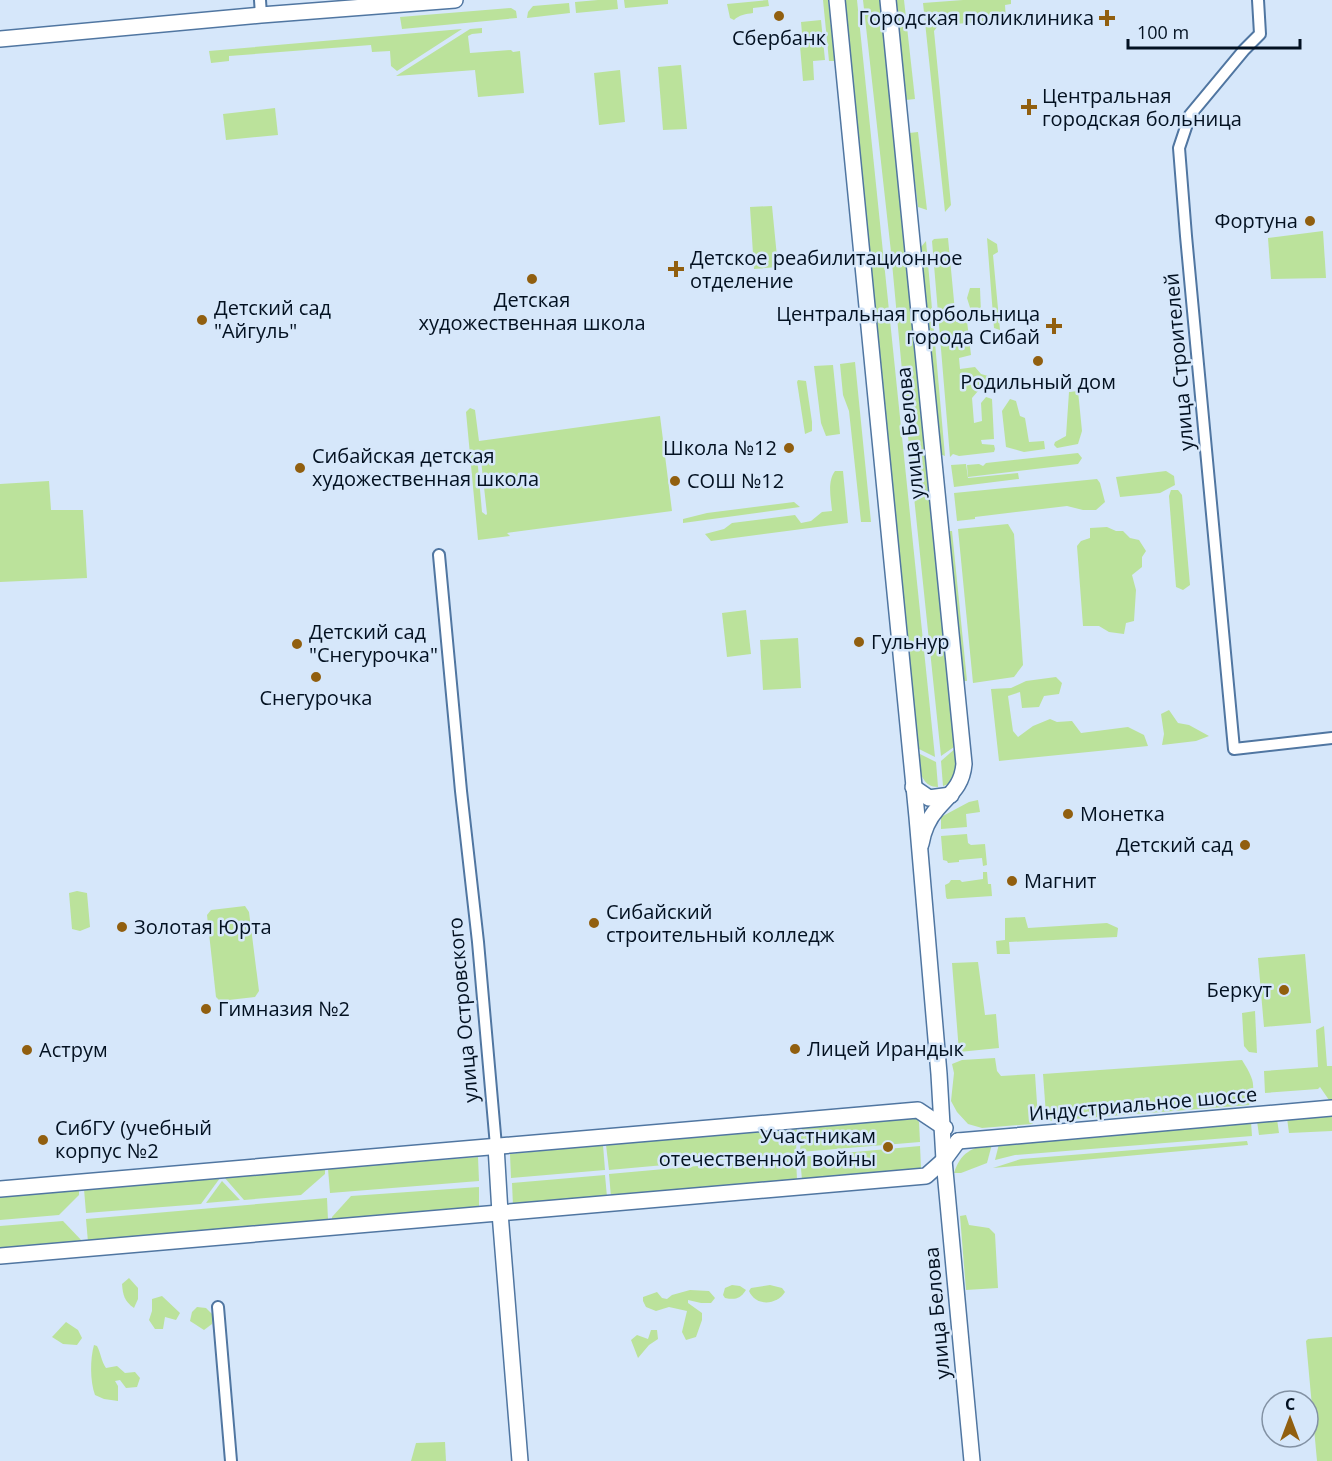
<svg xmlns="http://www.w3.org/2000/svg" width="1332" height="1461" viewBox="0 0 1332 1461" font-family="'Open Sans',sans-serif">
<rect width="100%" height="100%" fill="#d6e7fa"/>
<g fill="#bbe29b" fill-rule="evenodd">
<path d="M 598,0 L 617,0 L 618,9 L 576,13 L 575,2 Z"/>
<path d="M 624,0 L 668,0 L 668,4 L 625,8 Z"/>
<path d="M 768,0 L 769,6 L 753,8 L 753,13 C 746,14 739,15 734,20 L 730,18 L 727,4 Z"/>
<path d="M 823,0 L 828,0 L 835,61 L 829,61 Z"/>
<path d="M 842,0 L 857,0 L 935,757 L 917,748 Z"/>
<path d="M 863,0 L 881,0 L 905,223 L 957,742 L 954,747 L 941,756 L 911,468 L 891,252 Z"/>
<path d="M 895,0 L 904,0 L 915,99 L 906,100 Z"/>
<path d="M 963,0 L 1011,0 L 1011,4 L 1005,5 L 1006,20 L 942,25 L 937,27 L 934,31 L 951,205 L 945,212 L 923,3 Z"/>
<path d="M 569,3 L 570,13 L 527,18 L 528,12 L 533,6 Z"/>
<path d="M 511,8 L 516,11 L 517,18 L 402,29 L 400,17 Z"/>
<path d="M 821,20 L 825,60 L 813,61 L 814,80 L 803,81 L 800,46 L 803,45 L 801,22 Z"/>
<path d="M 482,28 L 482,33 L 472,34 L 468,36 L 470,53 L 511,50 L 513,52 L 520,51 L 524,93 L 478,97 L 475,70 L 396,76 L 470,29 Z"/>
<path d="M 462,29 L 397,71 L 391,66 L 390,51 L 372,52 L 371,45 L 229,56 L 229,61 L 211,63 L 209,51 Z"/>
<path d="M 681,65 L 687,129 L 663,130 L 658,67 Z"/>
<path d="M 620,70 L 625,122 L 599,125 L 594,73 Z"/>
<path d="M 275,108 L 278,135 L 226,140 L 223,114 Z"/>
<path d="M 918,132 L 927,210 L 918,207 L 909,133 Z"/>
<path d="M 772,206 L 778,267 L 754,269 L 750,207 Z"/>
<path d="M 1323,231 L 1326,278 L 1271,279 L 1268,238 Z"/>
<path d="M 948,238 L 956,322 L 967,321 L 971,355 L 959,358 L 960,369 L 975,367 L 981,374 L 988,376 L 989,383 L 985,390 L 978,391 L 972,398 L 974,423 L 982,421 L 981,403 L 986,397 L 992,399 L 994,439 L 981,440 L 982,444 L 994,445 L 995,449 L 994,452 L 959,456 L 953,454 L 950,457 L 932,241 L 934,239 Z"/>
<path d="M 987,238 L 997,244 L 998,252 L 993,255 L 1000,330 L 994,328 Z"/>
<path d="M 926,241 L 945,456 L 940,454 L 921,247 Z"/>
<path d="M 970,288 L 980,288 L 981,313 L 972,314 L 967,298 Z"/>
<path d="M 855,362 L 871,522 L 861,522 L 849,411 L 843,395 L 840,364 Z"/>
<path d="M 833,365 L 840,434 L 826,436 L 821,423 L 814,366 Z"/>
<path d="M 798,380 L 806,381 L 812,422 L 812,431 L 805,434 L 797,382 Z"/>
<path d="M 1078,391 L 1082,431 L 1078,444 L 1057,448 L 1054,445 L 1055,442 L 1066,436 L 1069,392 Z"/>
<path d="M 1010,399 L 1016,401 L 1020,416 L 1025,418 L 1029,442 L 1044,441 L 1045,449 L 1024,452 L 1006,447 L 1002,411 Z"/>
<path d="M 470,408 L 475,410 L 479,441 L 660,416 L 672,511 L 507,533 L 510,536 L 478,540 L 466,412 ZM 480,451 L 487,514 L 486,515 L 482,512 L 478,467 L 475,454 Z"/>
<path d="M 1078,453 L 1082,458 L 1078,464 L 968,477 L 967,465 L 979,464 L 983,466 L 986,463 Z"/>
<path d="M 966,464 L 968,478 L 1018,473 L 1019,479 L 954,487 L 951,465 Z"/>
<path d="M 835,471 L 843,471 L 848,523 L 711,541 L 705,534 L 724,529 L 732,523 L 795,515 L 801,523 L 811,521 L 822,512 L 832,511 C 831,498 827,482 835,471 Z"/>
<path d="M 1166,471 L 1174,476 L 1175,485 L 1160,493 L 1120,497 L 1116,477 Z"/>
<path d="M 1097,479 L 1100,483 L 1105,502 L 1096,510 L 1083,510 L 1067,506 L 975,517 L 975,519 L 957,521 L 954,493 Z"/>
<path d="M 49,481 L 51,510 L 83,510 L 87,578 L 0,582 L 0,484 Z"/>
<path d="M 1171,490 L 1178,490 L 1182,495 L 1190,585 L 1183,590 L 1176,587 L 1169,496 Z"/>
<path d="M 794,502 L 800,507 L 683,523 L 683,519 L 707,513 Z"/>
<path d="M 1008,524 L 1014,534 L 1023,665 L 1014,677 L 973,683 L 958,529 Z"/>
<path d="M 1107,527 L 1116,531 L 1123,531 L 1130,538 L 1139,540 L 1146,551 L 1142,557 L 1142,567 L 1132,575 L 1136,590 L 1134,621 L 1126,623 L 1124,634 L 1109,632 L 1099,626 L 1083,626 L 1077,546 L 1081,541 L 1090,538 L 1090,528 Z"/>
<path d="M 948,531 L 952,531 L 967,681 L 964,681 Z"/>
<path d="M 746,610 L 751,654 L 727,657 L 722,613 Z"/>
<path d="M 798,638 L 801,688 L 763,690 L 760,640 Z"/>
<path d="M 1056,677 L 1062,683 L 1059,694 L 1044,696 L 1039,707 L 1022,708 L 1020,692 L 1008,696 L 1013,731 L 1018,737 L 1033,726 L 1050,719 L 1057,722 L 1072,721 L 1081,733 L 1128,727 L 1144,735 L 1148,746 L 999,761 L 991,689 L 1011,688 L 1026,681 Z"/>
<path d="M 1169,710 L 1178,723 L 1189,725 L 1209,736 L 1196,741 L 1162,745 L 1164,734 L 1161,714 Z"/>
<path d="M 957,747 C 958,761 959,782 943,786 L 941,761 Z"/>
<path d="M 918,753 L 936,762 L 938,787 C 920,787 919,767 918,753 Z"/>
<path d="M 978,800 L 980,812 L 966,814 L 967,827 L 941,829 L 941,817 L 969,802 Z"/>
<path d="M 967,834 L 968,843 L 971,845 L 985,844 L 987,865 L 983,866 L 982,858 L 959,860 L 959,862 L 948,863 L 947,861 L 943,860 L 941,836 Z"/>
<path d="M 983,872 L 987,872 L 988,884 L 991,884 L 992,896 L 947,899 L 946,897 L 945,885 L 949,883 L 951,880 L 960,880 L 962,882 L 983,879 Z"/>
<path d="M 77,891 L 87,893 L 90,927 L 80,931 L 72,929 L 69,893 Z"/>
<path d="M 245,906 L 249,912 L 259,991 L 255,997 L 220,1001 L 216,997 L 207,915 L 211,910 Z"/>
<path d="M 1025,917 L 1028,928 L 1107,923 L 1118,928 L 1117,937 L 1009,942 L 1010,954 L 997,954 L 996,941 L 1005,940 L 1005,918 Z"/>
<path d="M 1305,954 L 1311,1023 L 1264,1027 L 1258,958 Z"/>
<path d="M 978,962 L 985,1015 L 996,1014 L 999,1048 L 959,1052 L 952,963 Z"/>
<path d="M 1255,1011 L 1257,1053 L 1249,1052 L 1244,1046 L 1242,1013 Z"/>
<path d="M 1324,1026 L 1327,1066 L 1332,1066 L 1332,1100 L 1329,1100 L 1320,1087 L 1318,1089 L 1265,1093 L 1264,1071 L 1318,1067 L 1316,1030 Z"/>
<path d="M 995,1058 L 997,1071 L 1001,1076 L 1035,1074 L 1038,1118 L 1032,1124 L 982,1128 L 968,1124 L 957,1112 L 951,1101 L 954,1073 L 952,1064 L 962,1060 Z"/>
<path d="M 1242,1060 C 1253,1078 1257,1085 1249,1105 L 1048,1121 L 1046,1115 L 1043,1074 Z"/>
<path d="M 1332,1115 L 1332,1131 L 1289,1133 L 1287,1118 Z"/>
<path d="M 915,1117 L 919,1122 L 920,1142 L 800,1152 L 802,1127 Z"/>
<path d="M 1277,1119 L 1279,1133 L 1259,1135 L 1257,1121 Z"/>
<path d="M 1251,1122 L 1252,1136 L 1015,1155 L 995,1160 L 999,1144 Z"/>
<path d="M 797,1128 L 796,1153 L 609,1170 L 606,1145 Z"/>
<path d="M 1247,1141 L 1248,1145 L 993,1168 L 1021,1159 Z"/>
<path d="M 992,1144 L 987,1163 L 961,1173 L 954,1173 C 960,1153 972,1147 992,1144 Z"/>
<path d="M 603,1145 L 605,1170 L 511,1178 L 510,1154 Z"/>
<path d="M 920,1146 L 921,1168 L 915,1170 L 802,1180 L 800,1157 Z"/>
<path d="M 478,1157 L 479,1181 L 330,1193 L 328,1169 Z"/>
<path d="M 796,1157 L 797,1180 L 611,1197 L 609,1174 Z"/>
<path d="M 325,1169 L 325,1174 L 301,1195 L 244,1200 L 224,1177 Z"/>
<path d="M 605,1175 L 607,1197 L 513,1206 L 512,1183 Z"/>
<path d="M 220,1178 L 201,1204 L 86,1213 L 84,1189 Z"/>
<path d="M 222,1181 L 240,1200 L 206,1203 Z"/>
<path d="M 479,1187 L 479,1208 L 332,1220 L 332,1217 L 351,1196 Z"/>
<path d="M 79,1189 L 79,1195 L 59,1215 L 0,1220 L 0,1196 Z"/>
<path d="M 327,1198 L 328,1220 L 88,1242 L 86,1219 Z"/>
<path d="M 966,1215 L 969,1225 L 989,1228 L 995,1234 L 998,1288 L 966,1290 L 960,1216 Z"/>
<path d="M 63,1221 L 83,1242 L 0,1249 L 0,1226 Z"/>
<path d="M 129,1278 L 138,1288 L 138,1299 L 134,1308 C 124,1301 123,1295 122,1284 Z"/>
<path d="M 732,1285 L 740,1286 L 746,1290 C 740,1299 735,1300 725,1298 L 723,1295 L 725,1288 Z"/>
<path d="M 770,1285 L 782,1288 L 785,1292 C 777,1305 756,1307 749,1291 L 751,1288 Z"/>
<path d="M 690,1290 L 709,1291 L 715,1298 L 711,1303 L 701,1303 L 688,1300 L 688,1303 L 702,1313 L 702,1320 L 696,1337 L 686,1340 L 682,1332 L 687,1311 L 669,1307 L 656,1311 L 646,1307 L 643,1301 L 643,1297 L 657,1292 L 662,1298 L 667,1299 L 672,1295 Z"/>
<path d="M 162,1296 L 180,1313 L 176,1320 L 165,1317 L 163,1329 L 155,1329 L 149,1320 L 152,1311 L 152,1299 Z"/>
<path d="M 197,1307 L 206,1308 L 212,1314 L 212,1324 L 204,1330 L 190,1321 L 192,1312 Z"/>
<path d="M 66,1322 L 78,1330 L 82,1338 L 77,1345 L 63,1344 L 52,1337 Z"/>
<path d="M 651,1330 L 657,1330 L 658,1339 L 649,1345 L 638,1358 L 631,1340 L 637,1335 L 648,1339 Z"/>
<path d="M 1332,1337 L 1332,1461 L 1317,1461 L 1306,1341 L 1308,1339 Z"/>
<path d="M 94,1345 L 97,1346 C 101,1353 101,1361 106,1368 L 117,1366 L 125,1373 L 135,1372 L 140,1378 L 137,1387 L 126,1388 L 120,1380 L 115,1381 L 118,1386 L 118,1401 L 104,1399 L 95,1395 C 90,1381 90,1359 94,1345 Z"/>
<path d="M 445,1442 L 446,1461 L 411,1461 L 416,1443 Z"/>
</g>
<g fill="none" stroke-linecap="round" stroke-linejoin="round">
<g stroke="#5076a1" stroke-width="14">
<g id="street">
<path d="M 260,0 L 261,15"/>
<path d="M 1258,0 L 1260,34 L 1244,50 L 1190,115 L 1179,148 L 1186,236 L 1234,749 L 1332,738"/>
<path d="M 439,555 L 461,791 L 478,942 L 496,1146"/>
<path d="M 218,1307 L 231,1461"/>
</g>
</g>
<g stroke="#5076a1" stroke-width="18">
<g id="secondary">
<path d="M 837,0 L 917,817 L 939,1074 L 944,1160 L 972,1461"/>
<path d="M 888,0 L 964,764 C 962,786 951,793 937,809 C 929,818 923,832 921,844"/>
<path d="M 0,39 L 261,15 L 455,0"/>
<path d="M 913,787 L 929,798 L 951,795"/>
<path d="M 958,1141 L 1332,1108"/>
<path d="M 496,1146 L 500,1213 L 520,1461"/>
<path d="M 0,1189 L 918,1110 L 945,1128"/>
<path d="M 0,1256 L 926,1176 L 944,1160 L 958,1141"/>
</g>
</g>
<use href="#street" stroke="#fff" stroke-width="10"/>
<use href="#secondary" stroke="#fff" stroke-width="15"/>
</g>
<g fill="#915f0f" stroke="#d6e7fa" stroke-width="2">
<circle cx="779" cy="16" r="6"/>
<path d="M1104 9h6v6h6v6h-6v6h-6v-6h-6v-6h6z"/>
<path d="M1026 98h6v6h6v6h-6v6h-6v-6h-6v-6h6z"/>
<circle cx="1310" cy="221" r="6"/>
<path d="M673 260h6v6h6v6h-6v6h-6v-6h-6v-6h6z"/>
<circle cx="532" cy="279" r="6"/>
<circle cx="202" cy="320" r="6"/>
<path d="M1051 317h6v6h6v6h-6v6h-6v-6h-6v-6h6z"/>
<circle cx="1038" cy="361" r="6"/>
<circle cx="789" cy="448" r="6"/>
<circle cx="300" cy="468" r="6"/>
<circle cx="675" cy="481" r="6"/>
<circle cx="859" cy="642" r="6"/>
<circle cx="297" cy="644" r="6"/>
<circle cx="316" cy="677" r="6"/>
<circle cx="1068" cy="814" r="6"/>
<circle cx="1245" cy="845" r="6"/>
<circle cx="1012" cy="881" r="6"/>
<circle cx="594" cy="923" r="6"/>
<circle cx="122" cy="927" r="6"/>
<circle cx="1284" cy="990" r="6"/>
<circle cx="206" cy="1009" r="6"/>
<circle cx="795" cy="1049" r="6"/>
<circle cx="27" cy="1050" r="6"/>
<circle cx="43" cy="1140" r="6"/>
<circle cx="888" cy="1147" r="6"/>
</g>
<g text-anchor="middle" stroke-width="5" stroke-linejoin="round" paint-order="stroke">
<g font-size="20" fill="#031121" stroke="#d6e7fa" text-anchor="start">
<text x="1094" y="25" text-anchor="end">Городская поликлиника</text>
<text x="779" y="45" text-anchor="middle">Сбербанк</text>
<text x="1042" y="103">Центральная<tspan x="1042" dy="23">городская больница</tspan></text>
<text x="1298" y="228" text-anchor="end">Фортуна</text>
<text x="690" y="265">Детское реабилитационное<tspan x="690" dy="23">отделение</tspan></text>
<text x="532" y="307" text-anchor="middle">Детская<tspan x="532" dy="23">художественная школа</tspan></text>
<text x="214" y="315">Детский сад<tspan x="214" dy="23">"Айгуль"</tspan></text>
<text x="1040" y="321" text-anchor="end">Центральная горбольница<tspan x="1040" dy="23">города Сибай</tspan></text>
<text x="1038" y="389" text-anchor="middle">Родильный дом</text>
<text x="777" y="455" text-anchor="end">Школа №12</text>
<text x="312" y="463">Сибайская детская<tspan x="312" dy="23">художественная школа</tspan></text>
<text x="687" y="488">СОШ №12</text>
<text x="309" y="639">Детский сад<tspan x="309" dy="23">"Снегурочка"</tspan></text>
<text x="871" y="649">Гульнур</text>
<text x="316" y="705" text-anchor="middle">Снегурочка</text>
<text x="1080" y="821">Монетка</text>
<text x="1233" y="852" text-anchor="end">Детский сад</text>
<text x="1024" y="888">Магнит</text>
<text x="606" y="919">Сибайский<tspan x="606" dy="23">строительный колледж</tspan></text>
<text x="134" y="934">Золотая Юрта</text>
<text x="1272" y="997" text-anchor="end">Беркут</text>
<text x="218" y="1016">Гимназия №2</text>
<text x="807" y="1056">Лицей Ирандык</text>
<text x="39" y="1057">Аструм</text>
<text x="55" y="1135">СибГУ (учебный<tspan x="55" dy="23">корпус №2</tspan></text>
<text x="876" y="1143" text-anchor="end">Участникам<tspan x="876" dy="23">отечественной войны</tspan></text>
</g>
<g font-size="20" fill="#031121" stroke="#d6e7fa">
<text transform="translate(1179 362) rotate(-95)" y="7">улица Строителей</text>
<text transform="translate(910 433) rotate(-96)" y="7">улица Белова</text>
<text transform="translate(463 1010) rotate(-95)" y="7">улица Островского</text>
<text transform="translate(1143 1104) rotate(-5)" y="7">Индустриальное шоссе</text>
<text transform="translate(937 1313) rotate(-95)" y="7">улица Белова</text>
</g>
</g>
<g transform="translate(1290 1419)"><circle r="28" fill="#d6e7fa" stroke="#8291a3" stroke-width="1.5"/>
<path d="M0-4.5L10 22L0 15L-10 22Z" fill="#915f0f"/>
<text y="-9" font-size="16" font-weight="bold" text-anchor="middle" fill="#031121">С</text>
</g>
<path d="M1128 39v9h172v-9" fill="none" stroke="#031121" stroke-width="3"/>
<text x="1137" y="39" font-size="18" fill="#031121" stroke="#d6e7fa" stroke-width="4.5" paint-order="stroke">100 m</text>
</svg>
